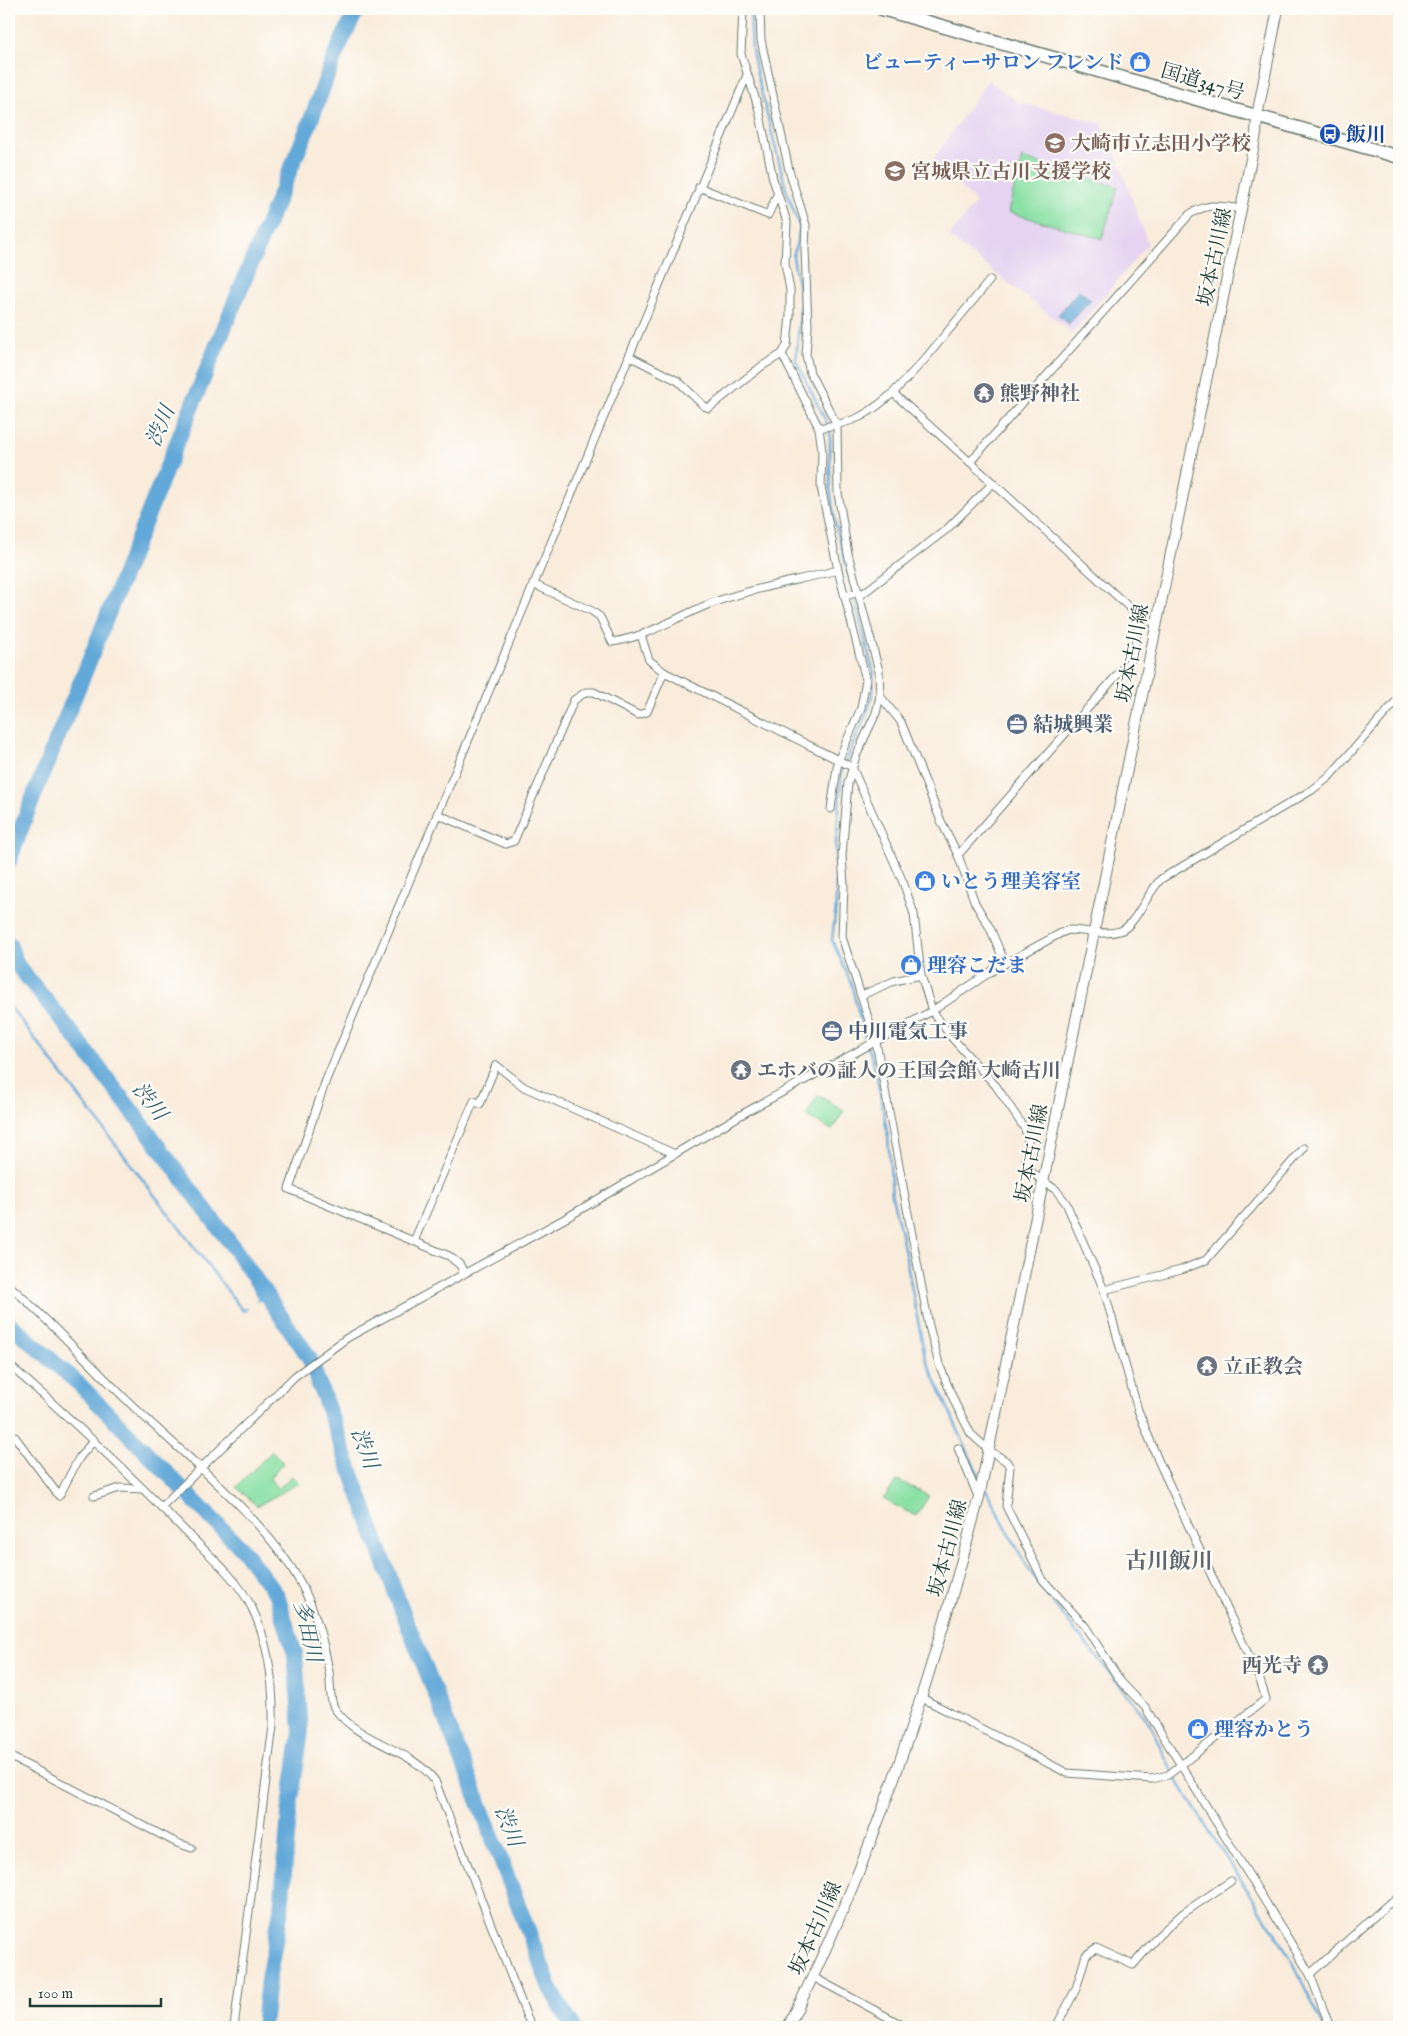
<svg xmlns="http://www.w3.org/2000/svg" width="1408" height="2036" viewBox="0 0 1408 2036" font-family="'IM FELL English','Noto Serif JP',serif">
<rect width="100%" height="100%" fill="#fdfcf7"/>
<filter id="ink" filterUnits="userSpaceOnUse"><feTurbulence type="fractalNoise" baseFrequency=".02" numOctaves="2"/><feDisplacementMap in="SourceGraphic" scale="10" xChannelSelector="R" yChannelSelector="G"/><feConvolveMatrix kernelMatrix="1 2 1 2 8 2 1 2 1" color-interpolation-filters="sRGB"/></filter>
<filter id="wash" filterUnits="userSpaceOnUse"><feTurbulence type="fractalNoise" baseFrequency=".0096" numOctaves="4" result="noise"/><feDisplacementMap in="SourceGraphic" scale="20" xChannelSelector="R" yChannelSelector="G"/><feGaussianBlur stdDeviation="1.12" result="paint"/><feColorMatrix in="noise" values="0 0 0 0 0 0 0 0 0 0 0 0 0 0 0 0 0 1.4 0 .05"/><feComposite in="paint" operator="in"/></filter>
<g filter="url(#wash)">
<rect width="100%" height="100%" fill="#f9ecdb"/>
<path fill="#e5d3f1" d="M 988,80 L 1017,102 L 1100,123 L 1112,142 L 1148,244 L 1073,333 L 949,237 L 976,202 L 933,160 Z"/>
<g fill="#89e0a4" stroke="#548e6c">
<path d="M 1022,158 L 1118,187 L 1102,239 L 1008,212 Z"/>
<path d="M 818,1095 L 844,1111 L 832,1130 L 806,1116 Z"/>
<path d="M 272,1451 L 283,1463 L 270,1479 L 278,1489 L 292,1476 L 299,1483 L 257,1506 L 236,1487 Z"/>
<path d="M 898,1480 L 929,1496 L 916,1516 L 883,1499 Z"/>
</g>
<path fill="#62a8d8" stroke="#407286" d="M 1079,290 L 1091,300 L 1069,324 L 1058,315 Z"/>
<g fill="none" stroke-linecap="round" stroke-linejoin="round">
<g stroke="#62a8d8" stroke-width="2.5">
<path d="M 750,9 L 752,50 L 757,75 L 786,189 L 800,229 L 793,257 L 801,300 L 796,361 L 830,429 L 830,489 L 836,526 L 873,671 L 873,690 L 869,708 L 842,770 L 836,845 L 836,908 L 832,940 L 851,983 L 865,1039 L 875,1067 L 888,1136 L 892,1196 L 901,1233 L 925,1357 L 980,1479"/>
<path d="M 9,1005 L 243,1311 L 247,1308"/>
<path d="M 257,1301 L 267,1294"/>
<path d="M 985,1488 L 1026,1565 L 1041,1588 L 1149,1722 L 1174,1776 L 1289,1955 L 1324,2027"/>
</g>
<g stroke="#62a8d8" stroke-width="16">
<path d="M 9,862 C 33,792 64,724 92,654 C 162,477 235,300 309,125 L 335,55 L 357,9"/>
<path d="M 9,944 L 17,965 L 66,1025 L 151,1136 L 236,1251 L 309,1357 L 400,1605 L 478,1800 L 550,1988 L 573,2027"/>
<path d="M 9,1323 L 79,1384 L 242,1549 L 277,1595 L 295,1654 L 301,1731 L 289,1813 L 281,1910 L 268,1979 L 263,2027"/>
</g>
</g>
</g>
<g filter="url(#ink)">
<g fill="none" stroke-linecap="round" stroke-linejoin="round">
<g stroke="#6b7a6e" stroke-width="9">
<g id="street">
<path d="M 743,9 L 741,54 L 759,110 L 773,179 L 787,222 L 785,263 L 790,290 L 790,316 L 787,345 L 782,354 L 819,428 L 822,451 L 821,487 L 838,570 L 866,680 L 861,708 L 838,761 L 831,809"/>
<path d="M 760,9 L 761,40 L 789,170 L 806,225 L 805,249 L 808,327 L 806,355 L 810,373 L 837,425 L 838,493 L 848,554 L 879,671 L 880,696 L 876,713 L 856,756 L 848,783 L 842,856 L 844,885 L 842,937 L 876,1042 L 929,1326 L 939,1364 L 955,1403 L 971,1434 L 990,1451 L 1006,1461 L 1010,1467 L 1006,1506 L 1043,1580 L 1085,1626 L 1121,1682 L 1145,1707 L 1310,1974 L 1330,2027"/>
<path d="M 699,187 L 768,215 L 777,195"/>
<path d="M 629,356 L 678,381 L 704,406 L 709,408 L 762,366 L 782,354"/>
<path d="M 893,393 L 925,359 L 990,280"/>
<path d="M 819,428 C 855,422 865,417 893,393 L 970,462 L 1190,214 C 1210,202 1220,206 1241,209"/>
<path d="M 970,462 L 1142,619 L 1156,623"/>
<path d="M 533,584 L 592,611 L 600,617 L 612,642 C 648,637 678,616 712,603 C 752,588 796,581 838,570"/>
<path d="M 861,595 L 947,529 L 993,483"/>
<path d="M 845,596 L 860,592"/>
<path d="M 641,635 L 649,660 L 664,672"/>
<path d="M 880,696 L 901,722 L 941,821 L 958,855 L 975,903 L 990,928 L 1005,963"/>
<path d="M 437,814 L 506,844 L 514,841 L 574,700 L 586,692 L 594,692 L 638,715 L 647,712 L 664,672 L 852,767 L 903,882 L 914,914 L 921,975 L 932,1011 L 953,1039 L 996,1086 L 1025,1129 L 1028,1141 L 1026,1159 L 1032,1173 L 1056,1190 L 1066,1203 L 1104,1290 L 1138,1410 L 1158,1460 L 1260,1680 L 1266,1699 L 1168,1775 L 1152,1779 L 1067,1773 L 922,1698"/>
<path d="M 958,855 L 1133,657 L 1138,628 L 1142,619"/>
<path d="M 862,995 L 894,981 L 921,975"/>
<path d="M 414,1241 L 474,1101 L 480,1104 L 496,1065 L 524,1087 L 675,1154"/>
<path d="M 464,1273 L 460,1265 L 449,1256 L 289,1189 L 326,1080 L 747,75"/>
<path d="M 9,1285 C 53,1324 93,1368 136,1409 C 190,1460 264,1518 300,1582 C 315,1609 324,1642 329,1672 C 331,1682 329,1701 335,1709 C 359,1743 411,1748 435,1781 L 527,2017 L 533,2027"/>
<path d="M 1104,1290 L 1181,1270 L 1206,1260 L 1304,1148"/>
<path d="M 9,1365 C 71,1418 130,1475 188,1534 C 210,1556 238,1579 252,1608 C 270,1645 274,1685 273,1726 L 234,2027"/>
<path d="M 9,1434 L 15,1437 L 59,1496 L 79,1458 L 94,1440"/>
<path d="M 958,1448 L 979,1499"/>
<path d="M 94,1496 L 120,1488 L 143,1489"/>
<path d="M 161,1507 L 295,1376 L 347,1338 L 566,1218 L 746,1112 L 932,1011 L 995,969 L 1061,933 L 1068,930 C 1084,930 1104,936 1120,931 C 1134,927 1148,892 1161,879 L 1312,790 L 1328,778 L 1399,698"/>
<path d="M 9,1756 L 177,1843 L 192,1848"/>
<path d="M 1310,1974 L 1387,1905 L 1399,1897"/>
<path d="M 813,1977 L 906,2027"/>
<path d="M 1056,2027 L 1076,1989 L 1086,1955 L 1096,1948 L 1133,1965 L 1158,1936 L 1182,1914 L 1231,1881"/>
</g>
</g>
<g stroke="#6b7a6e" stroke-width="12">
<path id="secondary" d="M 788,2027 C 874,1859 931,1679 979,1497 L 1241,209 L 1256,134 L 1257,116 L 1278,9"/>
</g>
<g stroke="#6b7a6e" stroke-width="15">
<path id="highway" d="M 882,9 L 1399,157"/>
</g>
<use href="#street" stroke="#fff" stroke-width="7"/>
<use href="#secondary" stroke="#fff" stroke-width="10"/>
<use href="#highway" stroke="#fff" stroke-width="12"/>
</g>
</g>
<defs>
<g id="shop-disc" transform="scale(1.125)"><circle r="9.5" fill="#3f7fe0" stroke="#fdfcf7"/><path d="M-5-2.5h2.3a2.7 3.5 0 0 1 5.4 0H5L5.5 6h-11ZM-1.5-2.5h3a1.5 2.3 0 0 0-3 0Z" fill="#fff"/></g>
<g id="bus-disc" transform="scale(1.125)"><circle r="9.5" fill="#1a4fb4" stroke="#fdfcf7"/><path d="M-5-6H5V4H4V6H2V4H-2V6H-4V4H-5ZM-3.5-4V0h7V-4ZM-3.5 1.2v1.5H-2V1.2ZM2 1.2v1.5H3.5V1.2Z" fill="#fff"/></g>
<g id="school-disc" transform="scale(1.125)"><circle r="9.5" fill="#8d6e63" stroke="#fdfcf7"/><path d="M0-5L7-2L0 1L-7-2ZM-4 1L0 2.5L4 1V4Q0 6-4 4Z" fill="#fff"/></g>
<g id="temple-disc" transform="scale(1.125)"><circle r="9.5" fill="#6b7280" stroke="#fdfcf7"/><path d="M0-6L5-2H3V0L6.5 2.5H4V6H1.5V3h-3V6H-4V2.5H-6.5L-3 0V-2H-5Z" fill="#fff"/></g>
<g id="office-disc" transform="scale(1.125)"><circle r="9.5" fill="#5c6f8a" stroke="#fdfcf7"/><path d="M-6-3h4V-5.5h4V-3h4V5H-6ZM-1-4.5V-3h2v-1.5ZM-6 0V1H6V0Z" fill="#fff"/></g>
</defs>
<g fill-rule="evenodd">
<use href="#shop-disc" x="1140" y="62"/>
<use href="#bus-disc" x="1330" y="134"/>
<use href="#school-disc" x="1055" y="143"/>
<use href="#school-disc" x="895" y="171"/>
<use href="#temple-disc" x="984" y="393"/>
<use href="#office-disc" x="1017" y="724"/>
<use href="#shop-disc" x="925" y="881"/>
<use href="#shop-disc" x="911" y="965"/>
<use href="#office-disc" x="832" y="1031"/>
<use href="#temple-disc" x="741" y="1070"/>
<use href="#temple-disc" x="1207" y="1366"/>
<use href="#temple-disc" x="1318" y="1665"/>
<use href="#shop-disc" x="1198" y="1729"/>
</g>
<g text-anchor="middle" stroke-width="4.5" stroke-linejoin="round" paint-order="stroke">
<g font-size="20" font-weight="bold" fill="#366cbe" stroke="#fdfcf7" text-anchor="start">
<text x="1124" y="69" text-anchor="end">ビューティーサロン フレンド</text>
<text x="941" y="888">いとう理美容室</text>
<text x="927" y="972">理容こだま</text>
<text x="1214" y="1736">理容かとう</text>
</g>
<g font-size="20" fill="#1f3d34" stroke="#fdfcf7">
<text transform="translate(1203 81) rotate(16)" y="7">国道347号</text>
<text transform="translate(1214 257) rotate(-78)" y="7">坂本古川線</text>
<text transform="translate(1132 653) rotate(-79)" y="7">坂本古川線</text>
<text transform="translate(1031 1153) rotate(-79)" y="7">坂本古川線</text>
<text transform="translate(947 1548) rotate(-75)" y="7">坂本古川線</text>
<text transform="translate(815 1928) rotate(-66)" y="7">坂本古川線</text>
</g>
<g font-size="20" font-weight="bold" fill="#164399" stroke="#fdfcf7" text-anchor="start">
<text x="1346" y="141">飯川</text>
</g>
<g font-size="20" font-weight="bold" fill="#785e54" stroke="#fdfcf7" text-anchor="start">
<text x="1071" y="150">大崎市立志田小学校</text>
<text x="911" y="178">宮城県立古川支援学校</text>
</g>
<g font-size="20" font-weight="bold" fill="#5b616d" stroke="#fdfcf7" text-anchor="start">
<text x="1000" y="400">熊野神社</text>
<text x="757" y="1077">エホバの証人の王国会館 大崎古川</text>
<text x="1223" y="1373">立正教会</text>
<text x="1302" y="1672" text-anchor="end">西光寺</text>
</g>
<g font-size="20" font-weight="bold" fill="#4e5e75" stroke="#fdfcf7" text-anchor="start">
<text x="1033" y="731">結城興業</text>
<text x="848" y="1038">中川電気工事</text>
</g>
<g font-size="21" font-style="italic" fill="#36626d" stroke="#fdfcf7">
<text transform="translate(160 426) rotate(-67)" y="7">渋川</text>
<text transform="translate(150 1101) rotate(52)" y="7">渋川</text>
<text transform="translate(365 1448) rotate(70)" y="7">渋川</text>
<text transform="translate(308 1631) rotate(77)" y="7">多田川</text>
<text transform="translate(509 1826) rotate(69)" y="7">渋川</text>
</g>
<g font-size="22" font-weight="bold" fill="#60666e" stroke="#fdfcf7">
<text x="1169" y="1568">古川飯川</text>
</g>
</g>
<rect width="1408" height="2036" fill="none" stroke="#fdfcf7" stroke-width="30"/>
<path d="M30 1998v8h131v-8" fill="none" stroke="#1f3d34" stroke-width="2.5"/>
<text x="38" y="1998" font-size="15" fill="#1f3d34" stroke="#fdfcf7" stroke-width="4" paint-order="stroke">100 m</text>
</svg>
